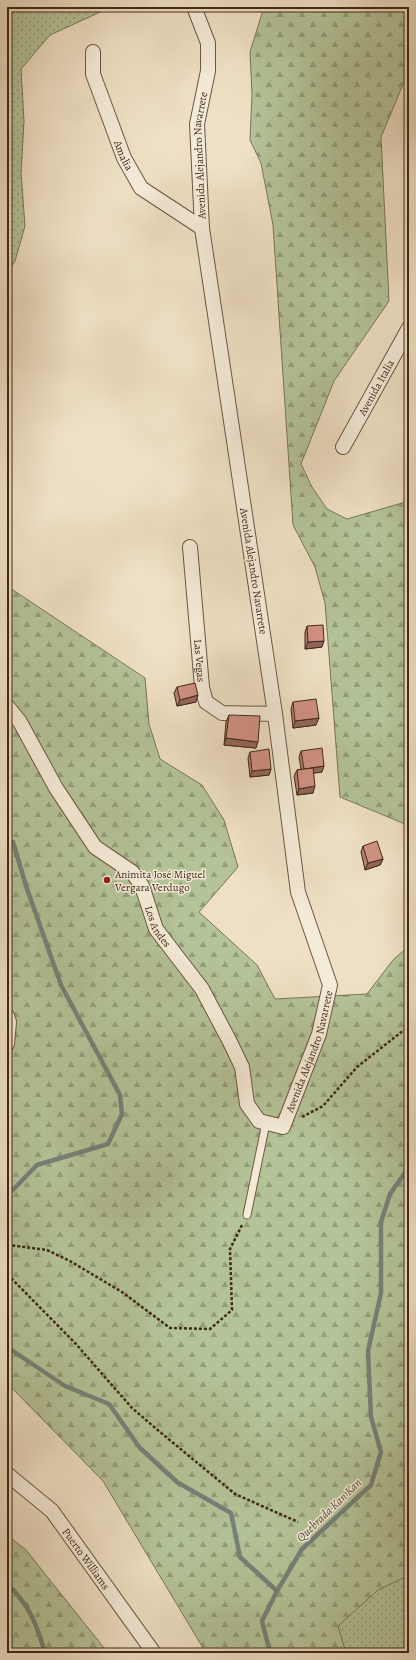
<svg xmlns="http://www.w3.org/2000/svg" width="416" height="1660" viewBox="0 0 416 1660" font-family="Alegreya,serif">
<defs>
<pattern id="grass-dots" width="8" height="8" patternUnits="userSpaceOnUse"><rect width="8" height="8" fill="#b4c398"/><path d="M2 2h.1M6 6h.1" fill="none" stroke="#949e7b" stroke-width="1.8" stroke-linecap="round"/></pattern>
<pattern id="forest-firs" width="22" height="20" patternUnits="userSpaceOnUse"><rect width="22" height="20" fill="#b4c398"/><path d="M5 1l3.5 6h-7zM16 11l3.5 6h-7z" fill="#949e7b"/></pattern>
</defs>
<rect width="100%" height="100%" fill="#efe0c5"/>
<filter id="stains"><feTurbulence type="fractalNoise" baseFrequency=".005" numOctaves="4"/><feColorMatrix values="0 0 0 0 .2 0 0 0 0 .09 0 0 0 0 .02 0 0 0 .5 -.17"/></filter>
<radialGradient id="worn" r=".72"><stop offset=".6" stop-color="#630" stop-opacity="0"/><stop offset="1" stop-color="#630" stop-opacity=".3"/></radialGradient>
<g fill="url(#grass-dots)" stroke="#7a7658">
<path d="M 7,7 L 111,7 L 50,35 L 21,69 L 24,121 L 21,173 L 25,226 L 15,261 L 7,274 Z"/>
<path d="M 409,1566 L 409,1653 L 338,1653 L 331,1622 Z"/>
</g>
<g fill="url(#forest-firs)" stroke="#7a7658">
<path d="M 264,7 L 409,7 L 409,70 L 381,137 L 389,301 L 334,381 L 301,464 L 312,487 L 327,509 L 347,519 L 409,501 L 409,830 L 405,824 L 340,797 L 325,603 L 315,567 L 293,525 L 273,225 L 261,163 L 250,140 L 252,94 L 250,52 Z"/>
<path d="M 7,586 L 145,678 L 149,724 L 160,759 L 202,785 L 224,820 L 238,867 L 199,912 L 257,965 L 275,999 L 367,994 L 393,960 L 409,946 L 409,1575 L 378,1590 L 338,1626 L 346,1653 L 206,1653 L 103,1481 L 7,1383 Z"/>
<path d="M 7,1535 L 26,1550 L 108,1653 L 7,1653 Z"/>
</g>
<g fill="none" stroke-linecap="round" stroke-linejoin="round">
<g stroke="#768178" stroke-width="4.5">
<path d="M 7,1196 L 37,1165 L 108,1144 L 122,1114 L 120,1095 L 61,985 L 26,886 L 13,842"/>
<path d="M 7,1347 L 65,1386 L 109,1404 L 140,1448 L 177,1482 L 231,1513 L 240,1557 L 277,1591"/>
<path d="M 7,1584 C 29,1604 37,1625 45,1653"/>
<path d="M 270,1653 L 262,1621 L 277,1591 L 302,1549 L 371,1485 L 381,1452 L 371,1417 L 368,1351 L 381,1293 L 381,1222 L 390,1194 L 409,1167"/>
</g>
<g stroke="#6c5742" stroke-width="9">
<path id="service" d="M 247,1215 L 266,1123"/>
</g>
<g stroke="#6c5742" stroke-width="16">
<g id="minor">
<path id="s1" d="M 93,52 L 93,74 L 124,158 L 141,188 L 202,228"/>
<path id="s2" d="M 343,447 L 409,328"/>
<path id="s3" d="M 190,547 L 202,687 L 206,702 L 222,713 L 275,714"/>
<path id="s4" d="M 7,706 L 20,722 L 56,788 L 95,847 L 132,872 L 142,886 L 156,929 L 202,989 L 230,1042 L 242,1067 L 247,1104 L 259,1121 L 283,1127 L 319,1034 L 330,985 L 298,892 L 275,714 L 202,228 L 197,124 L 208,71 L 208,43 L 194,7"/>
<path d="M 7,1016 L 9,1022 L 7,1044"/>
<path id="s5" d="M 7,1474 L 52,1511 L 154,1653"/>
</g>
</g>
<g stroke="#402917" stroke-width="2.5" stroke-dasharray="3 2" stroke-linecap="butt">
<path d="M 302,1117 L 323,1106 L 357,1067 L 409,1026"/>
<path d="M 242,1225 L 230,1249 L 232,1310 L 210,1329 L 170,1328 L 122,1292 L 70,1261 L 47,1250 L 9,1245 L 10,1277 L 76,1344 L 132,1408 L 160,1432 L 235,1494 L 298,1522"/>
</g>
<use href="#service" stroke="#f5ebd9" stroke-width="7"/>
<use href="#minor" stroke="#f5ebd9" stroke-width="14"/>
</g>
<g fill="#b47e72" stroke="#402917">
<path d="M 307,626 L 322,647 L 305,649 L 305,632 Z"/>
<path d="M 177,687 L 196,702 L 177,706 L 174,693 Z"/>
<path d="M 293,702 L 316,725 L 293,728 L 291,709 Z"/>
<path d="M 229,715 L 256,748 L 224,745 L 226,722 Z"/>
<path d="M 301,751 L 322,772 L 313,773 L 313,793 L 297,795 L 294,776 L 297,770 L 301,769 L 299,757 Z"/>
<path d="M 250,752 L 271,769 L 269,775 L 250,777 L 248,758 Z"/>
<path d="M 363,846 L 383,859 L 380,865 L 365,870 L 361,852 Z"/>
</g>
<g fill="#92665c" stroke="#402917">
<path d="M 324,641 L 322,647 L 305,649 L 308,642 Z"/>
<path d="M 198,695 L 196,702 L 177,706 L 180,700 Z"/>
<path d="M 319,718 L 316,725 L 293,728 L 295,721 Z"/>
<path d="M 226,738 L 258,742 L 256,748 L 224,745 Z"/>
<path d="M 324,766 L 322,772 L 302,775 L 304,769 Z"/>
<path d="M 271,769 L 269,775 L 250,777 L 252,771 Z"/>
<path d="M 315,786 L 313,793 L 297,795 L 299,789 Z"/>
<path d="M 383,859 L 380,865 L 365,870 L 368,863 Z"/>
</g>
<g fill="#d19284" stroke="#402917">
<path d="M 323,625 L 324,641 L 308,642 L 307,626 Z"/>
<path d="M 195,683 L 198,695 L 180,700 L 177,687 Z"/>
<path d="M 316,699 L 319,718 L 295,721 L 293,702 Z"/>
<path d="M 229,715 L 260,716 L 258,742 L 226,738 Z"/>
<path d="M 322,748 L 324,766 L 304,769 L 301,751 Z"/>
<path d="M 269,749 L 271,769 L 252,771 L 250,752 Z"/>
<path d="M 313,768 L 315,786 L 299,789 L 297,770 Z"/>
<path d="M 377,841 L 383,859 L 368,863 L 363,846 Z"/>
</g>
<circle fill="#8f2418" stroke="#f5ebd9" stroke-width="1.5" cx="107" cy="880" r="4"/>
<g text-anchor="middle" stroke-width="3" stroke-linejoin="round" paint-order="stroke">
<g font-size="11" fill="#402917" stroke="#f5ebd9">
<text dy="4" stroke="none"><textPath href="#s1" startOffset="109">Amalia</textPath></text>
<text dy="4" stroke="none"><textPath href="#s4" startOffset="1512">Avenida Alejandro Navarrete</textPath></text>
<text dy="4" stroke="none"><textPath href="#s2" startOffset="68">Avenida Italia</textPath></text>
<text transform="translate(254 571) rotate(81)" y="4">Avenida Alejandro Navarrete</text>
<text dy="4" stroke="none"><textPath href="#s3" startOffset="114">Las Vegas</textPath></text>
<text dy="4" stroke="none"><textPath href="#s4" startOffset="272">Los Andes</textPath></text>
<text dy="4" stroke="none"><textPath href="#s4" startOffset="600">Avenida Alejandro Navarrete</textPath></text>
<text dy="4" stroke="none"><textPath href="#s5" startOffset="117">Puerto Williams</textPath></text>
</g>
<g font-size="11" fill="#402917" stroke="#f5ebd9" text-anchor="start">
<text x="115" y="878">Animita José Miguel<tspan x="115" dy="13">Vergara Verdugo</tspan></text>
</g>
<g font-size="12" font-style="italic" fill="#564e40" stroke="#f5ebd9">
<text transform="translate(329 1510) rotate(-44)" y="4">Quebrada Kan Kan</text>
</g>
</g>
<rect width="416" height="1660" fill="none" stroke="#efe0c5" stroke-width="24"/>
<rect x="8" y="8" width="400" height="1644" fill="none" stroke="#402917" stroke-width="2"/>
<rect x="12" y="12" width="392" height="1636" fill="none" stroke="#402917"/>
<rect width="100%" height="100%" filter="url(#stains)"/>
<rect width="100%" height="100%" fill="url(#worn)"/>
</svg>
